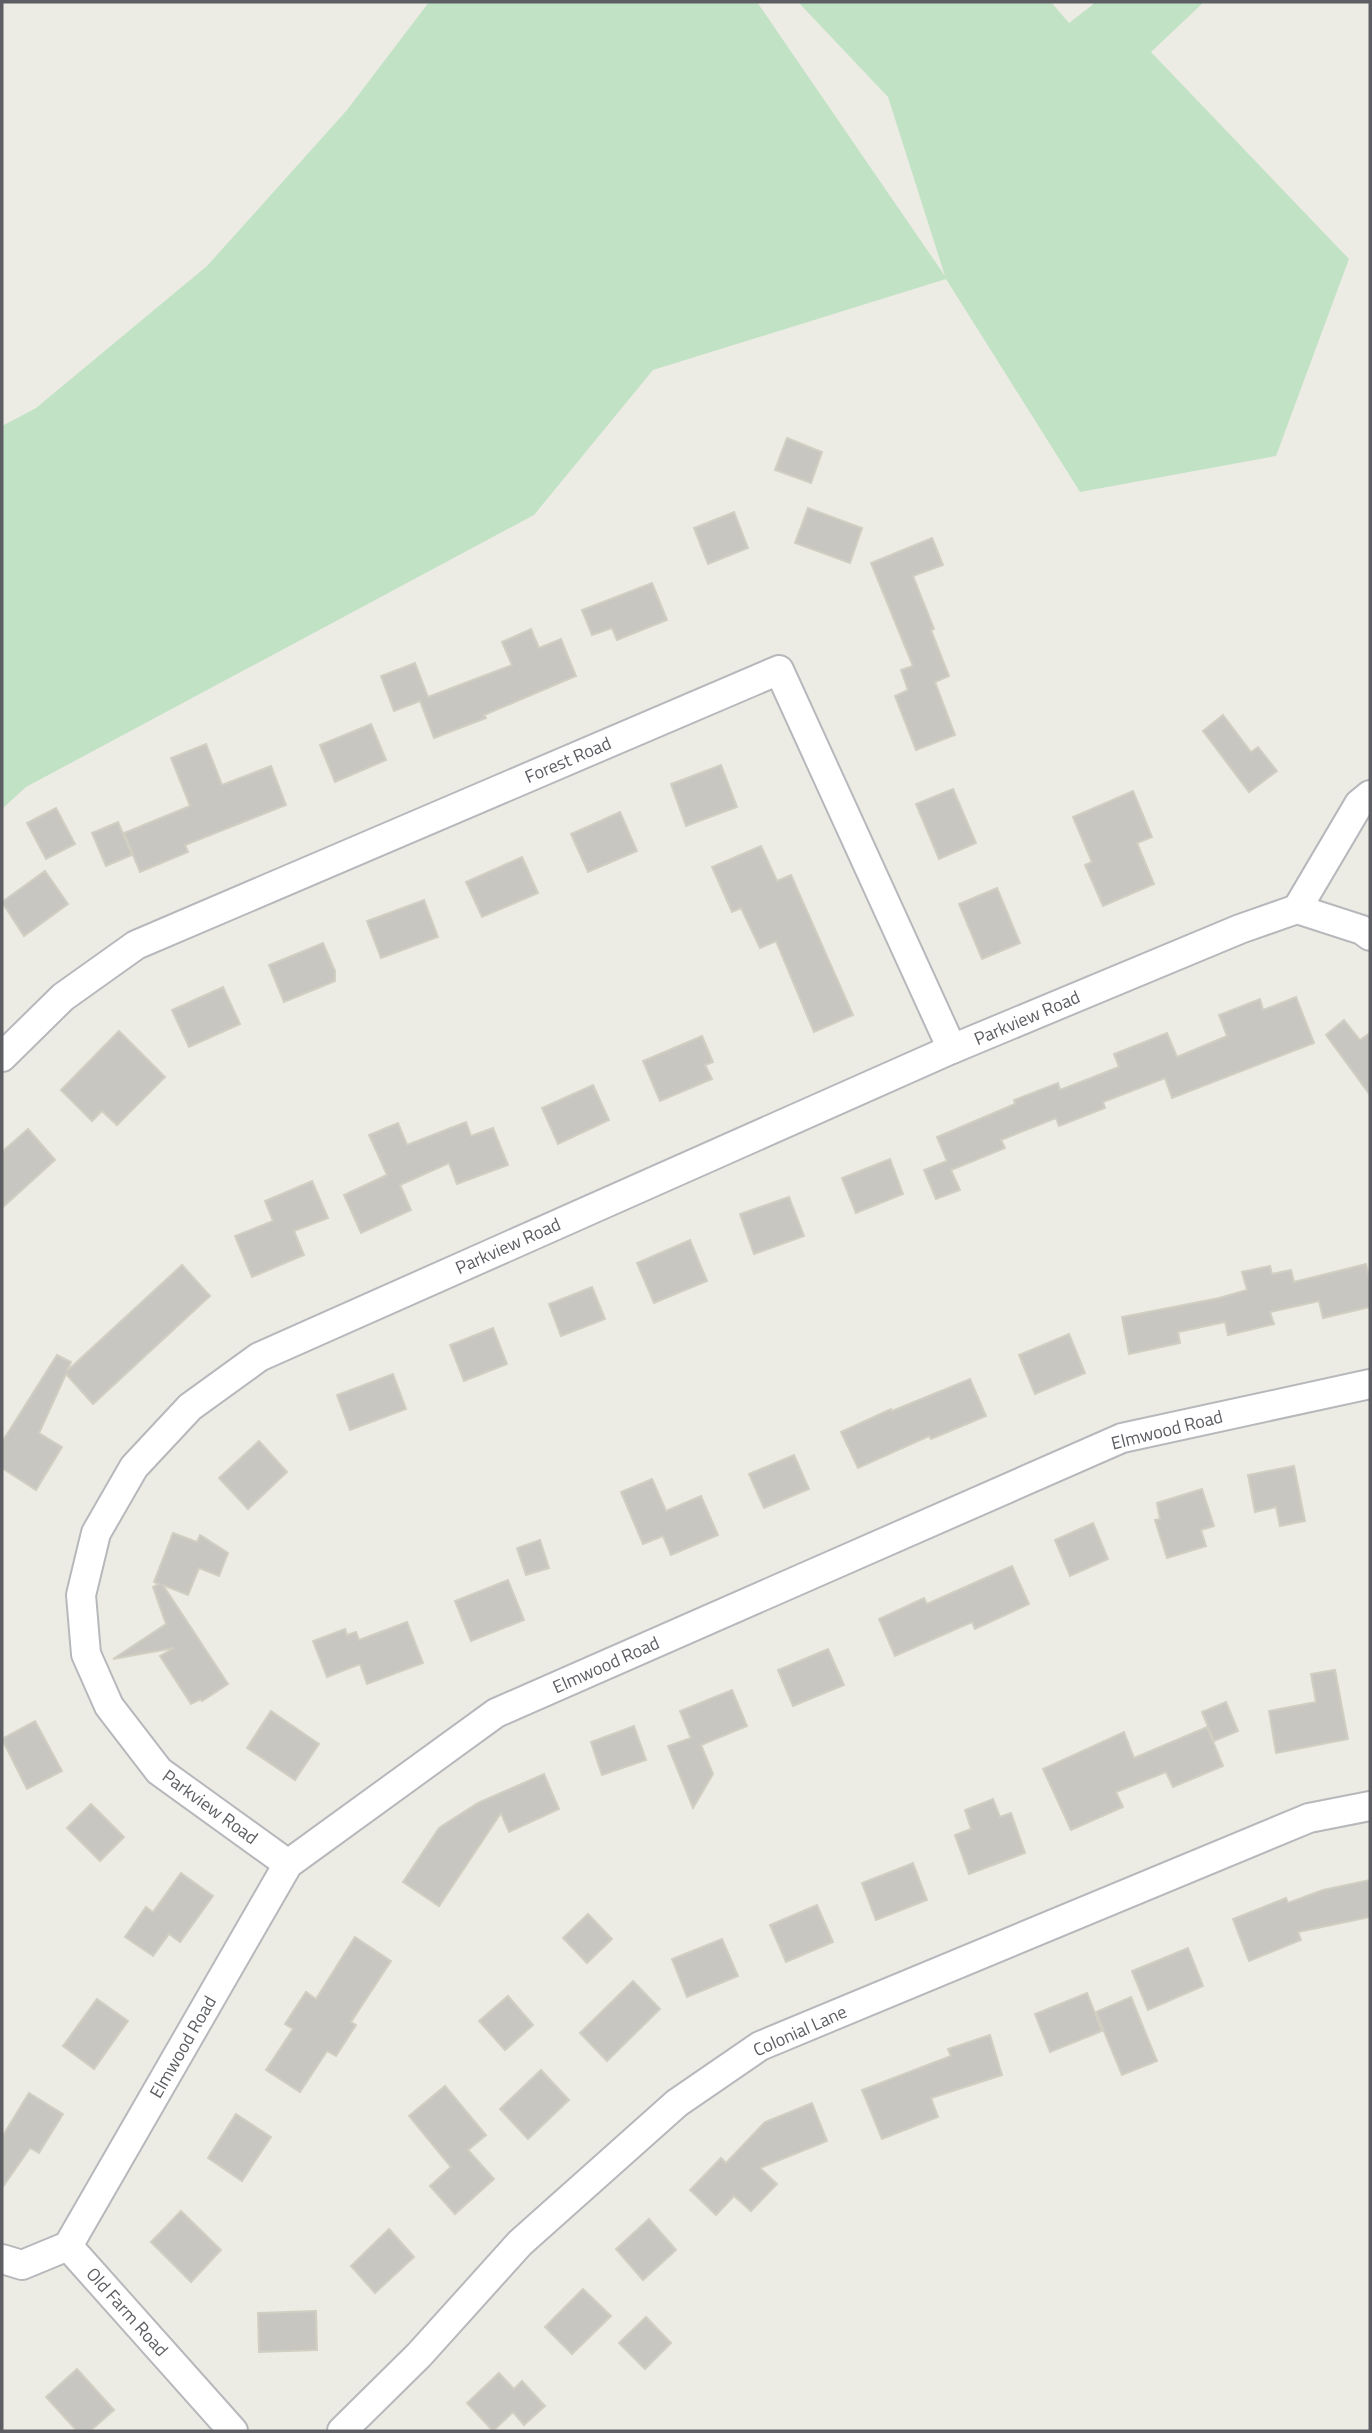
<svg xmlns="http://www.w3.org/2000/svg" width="1372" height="2433" viewBox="0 0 1372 2433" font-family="'Titillium Web',sans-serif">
<rect width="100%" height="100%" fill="#edece4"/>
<path fill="#c2e2c6" d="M 429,2 L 757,2 L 945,276 L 888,97 L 798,2 L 1051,2 L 1069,23 L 1096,2 L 1204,2 L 1151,52 L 1349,259 L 1276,456 L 1080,492 L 946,279 L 653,370 L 534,515 L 26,787 L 2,809 L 2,426 L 36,408 L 207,266 L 347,110 Z"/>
<g fill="#c8c6c0" stroke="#d1cec2" stroke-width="2">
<path d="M 787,438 L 822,452 L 811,483 L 775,470 Z"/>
<path d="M 808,508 L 862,528 L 850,563 L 795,543 Z"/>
<path d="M 734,512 L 748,548 L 708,564 L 694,528 Z"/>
<path d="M 932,538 L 943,565 L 913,576 L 934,629 L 931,630 L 949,676 L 935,682 L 955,735 L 916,750 L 895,696 L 908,690 L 901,670 L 913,666 L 871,563 Z"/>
<path d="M 652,583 L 667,620 L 617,640 L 612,628 L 592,635 L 582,610 Z"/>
<path d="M 531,629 L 539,648 L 561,639 L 576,676 L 484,715 L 486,718 L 434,738 L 420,701 L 394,711 L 381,676 L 415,663 L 428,697 L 512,665 L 502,642 Z"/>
<path d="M 1223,715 L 1251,752 L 1258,747 L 1277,771 L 1249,792 L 1203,731 Z"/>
<path d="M 371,724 L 386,760 L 335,782 L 320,745 Z"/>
<path d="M 206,744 L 222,785 L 271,766 L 286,805 L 185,845 L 188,852 L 140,872 L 124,833 L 190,806 L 171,758 Z"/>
<path d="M 721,765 L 737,807 L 686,826 L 671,784 Z"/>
<path d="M 953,789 L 976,843 L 939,859 L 916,804 Z"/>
<path d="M 1133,791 L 1152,837 L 1137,843 L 1154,884 L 1103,906 L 1085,865 L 1092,862 L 1073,817 Z"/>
<path d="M 56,808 L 75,844 L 46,859 L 27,823 Z"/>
<path d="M 620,812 L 637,851 L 588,872 L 571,834 Z"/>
<path d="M 118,822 L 132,855 L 106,866 L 92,833 Z"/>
<path d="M 761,846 L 777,881 L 791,875 L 853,1015 L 814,1032 L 776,941 L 760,948 L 741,908 L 732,912 L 712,867 Z"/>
<path d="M 522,857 L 538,893 L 482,917 L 466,882 Z"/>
<path d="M 45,871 L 68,904 L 24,936 L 2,902 Z"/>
<path d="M 997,888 L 1020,943 L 982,959 L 959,904 Z"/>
<path d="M 424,900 L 438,937 L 381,958 L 367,921 Z"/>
<path d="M 323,943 L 335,971 L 335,981 L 284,1002 L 269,965 Z"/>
<path d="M 223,987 L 240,1024 L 189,1047 L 172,1010 Z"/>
<path d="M 1296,997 L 1314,1043 L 1172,1098 L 1165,1078 L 1103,1102 L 1105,1108 L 1059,1126 L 1056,1118 L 1001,1140 L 1005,1148 L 951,1170 L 960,1190 L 936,1199 L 924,1170 L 947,1161 L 937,1137 L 1015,1104 L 1014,1100 L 1058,1083 L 1060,1090 L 1119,1067 L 1114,1054 L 1167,1033 L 1177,1057 L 1227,1036 L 1219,1015 L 1260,999 L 1263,1010 Z"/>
<path d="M 1344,1020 L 1360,1040 L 1370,1033 L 1370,1095 L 1326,1035 Z"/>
<path d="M 119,1031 L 165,1077 L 117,1125 L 102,1111 L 92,1121 L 61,1090 Z"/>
<path d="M 702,1036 L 713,1062 L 705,1065 L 712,1079 L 660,1101 L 643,1061 Z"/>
<path d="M 593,1085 L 609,1120 L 558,1144 L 542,1108 Z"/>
<path d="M 466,1122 L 471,1136 L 493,1128 L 508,1165 L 457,1184 L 449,1163 L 400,1185 L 411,1210 L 361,1233 L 344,1195 L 387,1175 L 369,1135 L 398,1123 L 407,1145 Z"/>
<path d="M 28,1129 L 55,1160 L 2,1208 L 2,1152 Z"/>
<path d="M 890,1159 L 903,1194 L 856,1213 L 842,1178 Z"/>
<path d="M 312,1181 L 328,1218 L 294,1231 L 304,1255 L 252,1277 L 235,1236 L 273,1221 L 265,1201 Z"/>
<path d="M 789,1197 L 804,1236 L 754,1254 L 740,1214 Z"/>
<path d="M 690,1240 L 707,1281 L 654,1303 L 637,1263 Z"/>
<path d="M 1366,1264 L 1370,1281 L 1370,1307 L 1323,1318 L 1319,1301 L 1270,1312 L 1274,1324 L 1228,1335 L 1225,1322 L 1178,1332 L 1180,1343 L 1129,1354 L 1122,1317 L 1219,1298 L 1247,1290 L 1242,1272 L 1270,1266 L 1272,1274 L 1291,1270 L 1294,1282 Z"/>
<path d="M 182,1265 L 210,1296 L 93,1404 L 66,1374 L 39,1433 L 62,1447 L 36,1490 L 2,1468 L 2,1442 L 57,1355 L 71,1362 L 67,1371 Z"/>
<path d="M 592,1287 L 605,1319 L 561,1336 L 549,1304 Z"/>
<path d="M 493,1328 L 507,1364 L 464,1381 L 450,1345 Z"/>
<path d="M 1069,1334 L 1085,1373 L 1035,1394 L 1019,1355 Z"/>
<path d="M 393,1374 L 406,1409 L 350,1430 L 337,1395 Z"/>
<path d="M 970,1379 L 986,1416 L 931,1439 L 929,1436 L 858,1468 L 841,1432 L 891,1409 L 892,1411 Z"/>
<path d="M 259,1441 L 287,1472 L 248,1509 L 219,1478 Z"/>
<path d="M 794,1455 L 809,1489 L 764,1508 L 749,1474 Z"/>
<path d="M 1294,1466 L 1305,1521 L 1280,1526 L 1276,1507 L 1255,1512 L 1248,1475 Z"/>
<path d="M 652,1479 L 666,1511 L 701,1496 L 718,1535 L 671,1555 L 663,1536 L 643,1544 L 621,1492 Z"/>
<path d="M 1202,1489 L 1214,1526 L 1201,1530 L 1206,1546 L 1167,1558 L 1155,1520 L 1160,1519 L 1157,1503 Z"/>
<path d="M 1093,1523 L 1108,1559 L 1070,1576 L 1055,1540 Z"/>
<path d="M 173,1533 L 197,1542 L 200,1535 L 228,1553 L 219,1576 L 199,1568 L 188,1595 L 163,1585 L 228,1684 L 202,1701 L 201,1699 L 191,1704 L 160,1656 L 174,1648 L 113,1659 L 166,1624 L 153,1587 L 159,1584 L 154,1582 Z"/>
<path d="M 540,1540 L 549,1568 L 526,1575 L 517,1548 Z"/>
<path d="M 1012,1566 L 1029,1604 L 975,1629 L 972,1622 L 895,1656 L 879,1619 L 924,1598 L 927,1604 Z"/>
<path d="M 508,1580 L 524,1620 L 471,1641 L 455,1601 Z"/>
<path d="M 407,1622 L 423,1663 L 367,1684 L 360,1664 L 327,1677 L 313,1641 L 345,1629 L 347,1635 L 356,1632 L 359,1640 Z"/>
<path d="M 828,1649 L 844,1685 L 793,1706 L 778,1670 Z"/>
<path d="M 1335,1670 L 1348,1739 L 1276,1753 L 1269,1711 L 1316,1702 L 1311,1674 Z"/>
<path d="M 732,1690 L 747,1726 L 701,1745 L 713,1774 L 693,1808 L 668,1746 L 691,1738 L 680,1711 Z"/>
<path d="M 1226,1702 L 1238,1731 L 1214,1741 L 1202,1712 Z"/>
<path d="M 271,1711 L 319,1744 L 295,1780 L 247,1748 Z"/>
<path d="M 35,1721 L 62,1771 L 27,1789 L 2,1739 Z"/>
<path d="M 634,1726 L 646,1760 L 602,1775 L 591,1742 Z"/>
<path d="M 1207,1727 L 1223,1766 L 1173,1787 L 1166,1772 L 1116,1792 L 1123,1807 L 1071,1830 L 1043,1769 L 1124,1732 L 1134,1758 Z"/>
<path d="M 544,1774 L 559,1809 L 509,1832 L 501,1813 L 439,1906 L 403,1882 L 439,1828 L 478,1803 Z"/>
<path d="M 993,1799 L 1000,1817 L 1011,1813 L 1025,1853 L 969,1874 L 955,1835 L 971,1829 L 965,1810 Z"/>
<path d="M 91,1804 L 124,1837 L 100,1861 L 67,1828 Z"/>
<path d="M 913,1863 L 927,1900 L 876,1920 L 862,1883 Z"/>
<path d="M 181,1873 L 213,1896 L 180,1942 L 169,1934 L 153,1956 L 125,1937 L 146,1907 L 153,1912 Z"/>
<path d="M 1370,1880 L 1370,1917 L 1298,1932 L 1301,1940 L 1249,1961 L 1233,1919 L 1286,1898 L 1288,1903 L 1323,1890 Z"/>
<path d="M 817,1905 L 833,1942 L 786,1962 L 770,1925 Z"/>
<path d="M 588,1914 L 612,1939 L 587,1963 L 563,1938 Z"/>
<path d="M 355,1937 L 391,1961 L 351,2022 L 356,2025 L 336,2056 L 327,2051 L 300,2092 L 266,2070 L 293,2029 L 285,2024 L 306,1992 L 316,1999 Z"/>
<path d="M 722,1939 L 738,1976 L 687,1997 L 672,1959 Z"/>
<path d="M 1188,1948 L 1203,1986 L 1148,2010 L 1132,1971 Z"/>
<path d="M 633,1981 L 660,2009 L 607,2061 L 580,2033 Z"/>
<path d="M 1087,1993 L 1102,2031 L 1050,2052 L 1035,2014 Z"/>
<path d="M 508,1996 L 533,2025 L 505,2050 L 479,2021 Z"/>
<path d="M 1131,1997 L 1157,2061 L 1122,2075 L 1096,2012 Z"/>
<path d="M 97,1999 L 128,2021 L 94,2069 L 63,2046 Z"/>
<path d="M 990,2035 L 1002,2075 L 931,2098 L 938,2117 L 882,2139 L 862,2090 L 951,2056 L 948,2049 Z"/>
<path d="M 541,2070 L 569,2100 L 528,2139 L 500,2109 Z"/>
<path d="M 445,2086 L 486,2135 L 468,2150 L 494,2179 L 455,2214 L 430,2186 L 451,2167 L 409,2116 Z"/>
<path d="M 29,2093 L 63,2114 L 39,2153 L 30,2148 L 2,2188 L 2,2137 Z"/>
<path d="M 812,2103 L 827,2141 L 760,2168 L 777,2184 L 751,2211 L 734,2196 L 716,2215 L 690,2190 L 721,2158 L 726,2163 L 765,2122 Z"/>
<path d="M 236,2114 L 271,2137 L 242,2181 L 208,2158 Z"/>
<path d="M 181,2211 L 221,2250 L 191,2282 L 151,2242 Z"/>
<path d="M 649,2219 L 676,2250 L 643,2280 L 616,2249 Z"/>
<path d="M 389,2229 L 414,2257 L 375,2293 L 351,2266 Z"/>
<path d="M 583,2289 L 611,2316 L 572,2354 L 545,2327 Z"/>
<path d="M 316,2311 L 317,2350 L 259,2352 L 258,2313 Z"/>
<path d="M 646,2317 L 671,2343 L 645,2369 L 619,2343 Z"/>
<path d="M 77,2369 L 114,2410 L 90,2431 L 77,2431 L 46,2397 Z"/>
<path d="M 499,2373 L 514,2389 L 522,2381 L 545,2406 L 524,2425 L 513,2412 L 493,2431 L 467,2403 Z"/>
</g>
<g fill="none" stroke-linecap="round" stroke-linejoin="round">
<g stroke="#b6b8bc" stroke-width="32">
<g id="street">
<path d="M 1297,909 L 1359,804 L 1370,795"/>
<path d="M 2,1057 L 63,997 L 136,945 L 779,670 L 952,1049"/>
<path d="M 288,1864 L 159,1771 L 109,1706 L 86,1654 L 81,1595 L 96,1533 L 134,1467 L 190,1407 L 259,1357 L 952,1049 L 1240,929 L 1297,909 L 1362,930 L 1370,936"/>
<path d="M 68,2246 L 288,1864 L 496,1713 L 1122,1438 L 1370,1384"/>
<path d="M 2,2259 L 22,2265 L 68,2246 L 233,2431"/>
<path d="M 342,2431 L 419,2355 L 520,2243 L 677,2103 L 760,2046 L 1309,1818 L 1370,1806"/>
</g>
</g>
<use href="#street" stroke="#fff" stroke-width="28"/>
</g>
<g text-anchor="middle" stroke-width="5" stroke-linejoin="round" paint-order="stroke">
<g font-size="18" fill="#5c5e63" stroke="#fff">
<text transform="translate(568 760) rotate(-23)" y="6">Forest Road</text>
<text transform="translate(1027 1018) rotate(-23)" y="6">Parkview Road</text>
<text transform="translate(508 1246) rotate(-24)" y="6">Parkview Road</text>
<text transform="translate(1167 1430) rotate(-14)" y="6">Elmwood Road</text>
<text transform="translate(606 1665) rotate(-24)" y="6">Elmwood Road</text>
<text transform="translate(210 1807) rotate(36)" y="6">Parkview Road</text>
<text transform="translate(800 2031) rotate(-24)" y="6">Colonial Lane</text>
<text transform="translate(183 2047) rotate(-60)" y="6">Elmwood Road</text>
<text transform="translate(127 2312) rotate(48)" y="6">Old Farm Road</text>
</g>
</g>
<rect width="1372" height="2433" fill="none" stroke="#5c5e63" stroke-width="7"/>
</svg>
